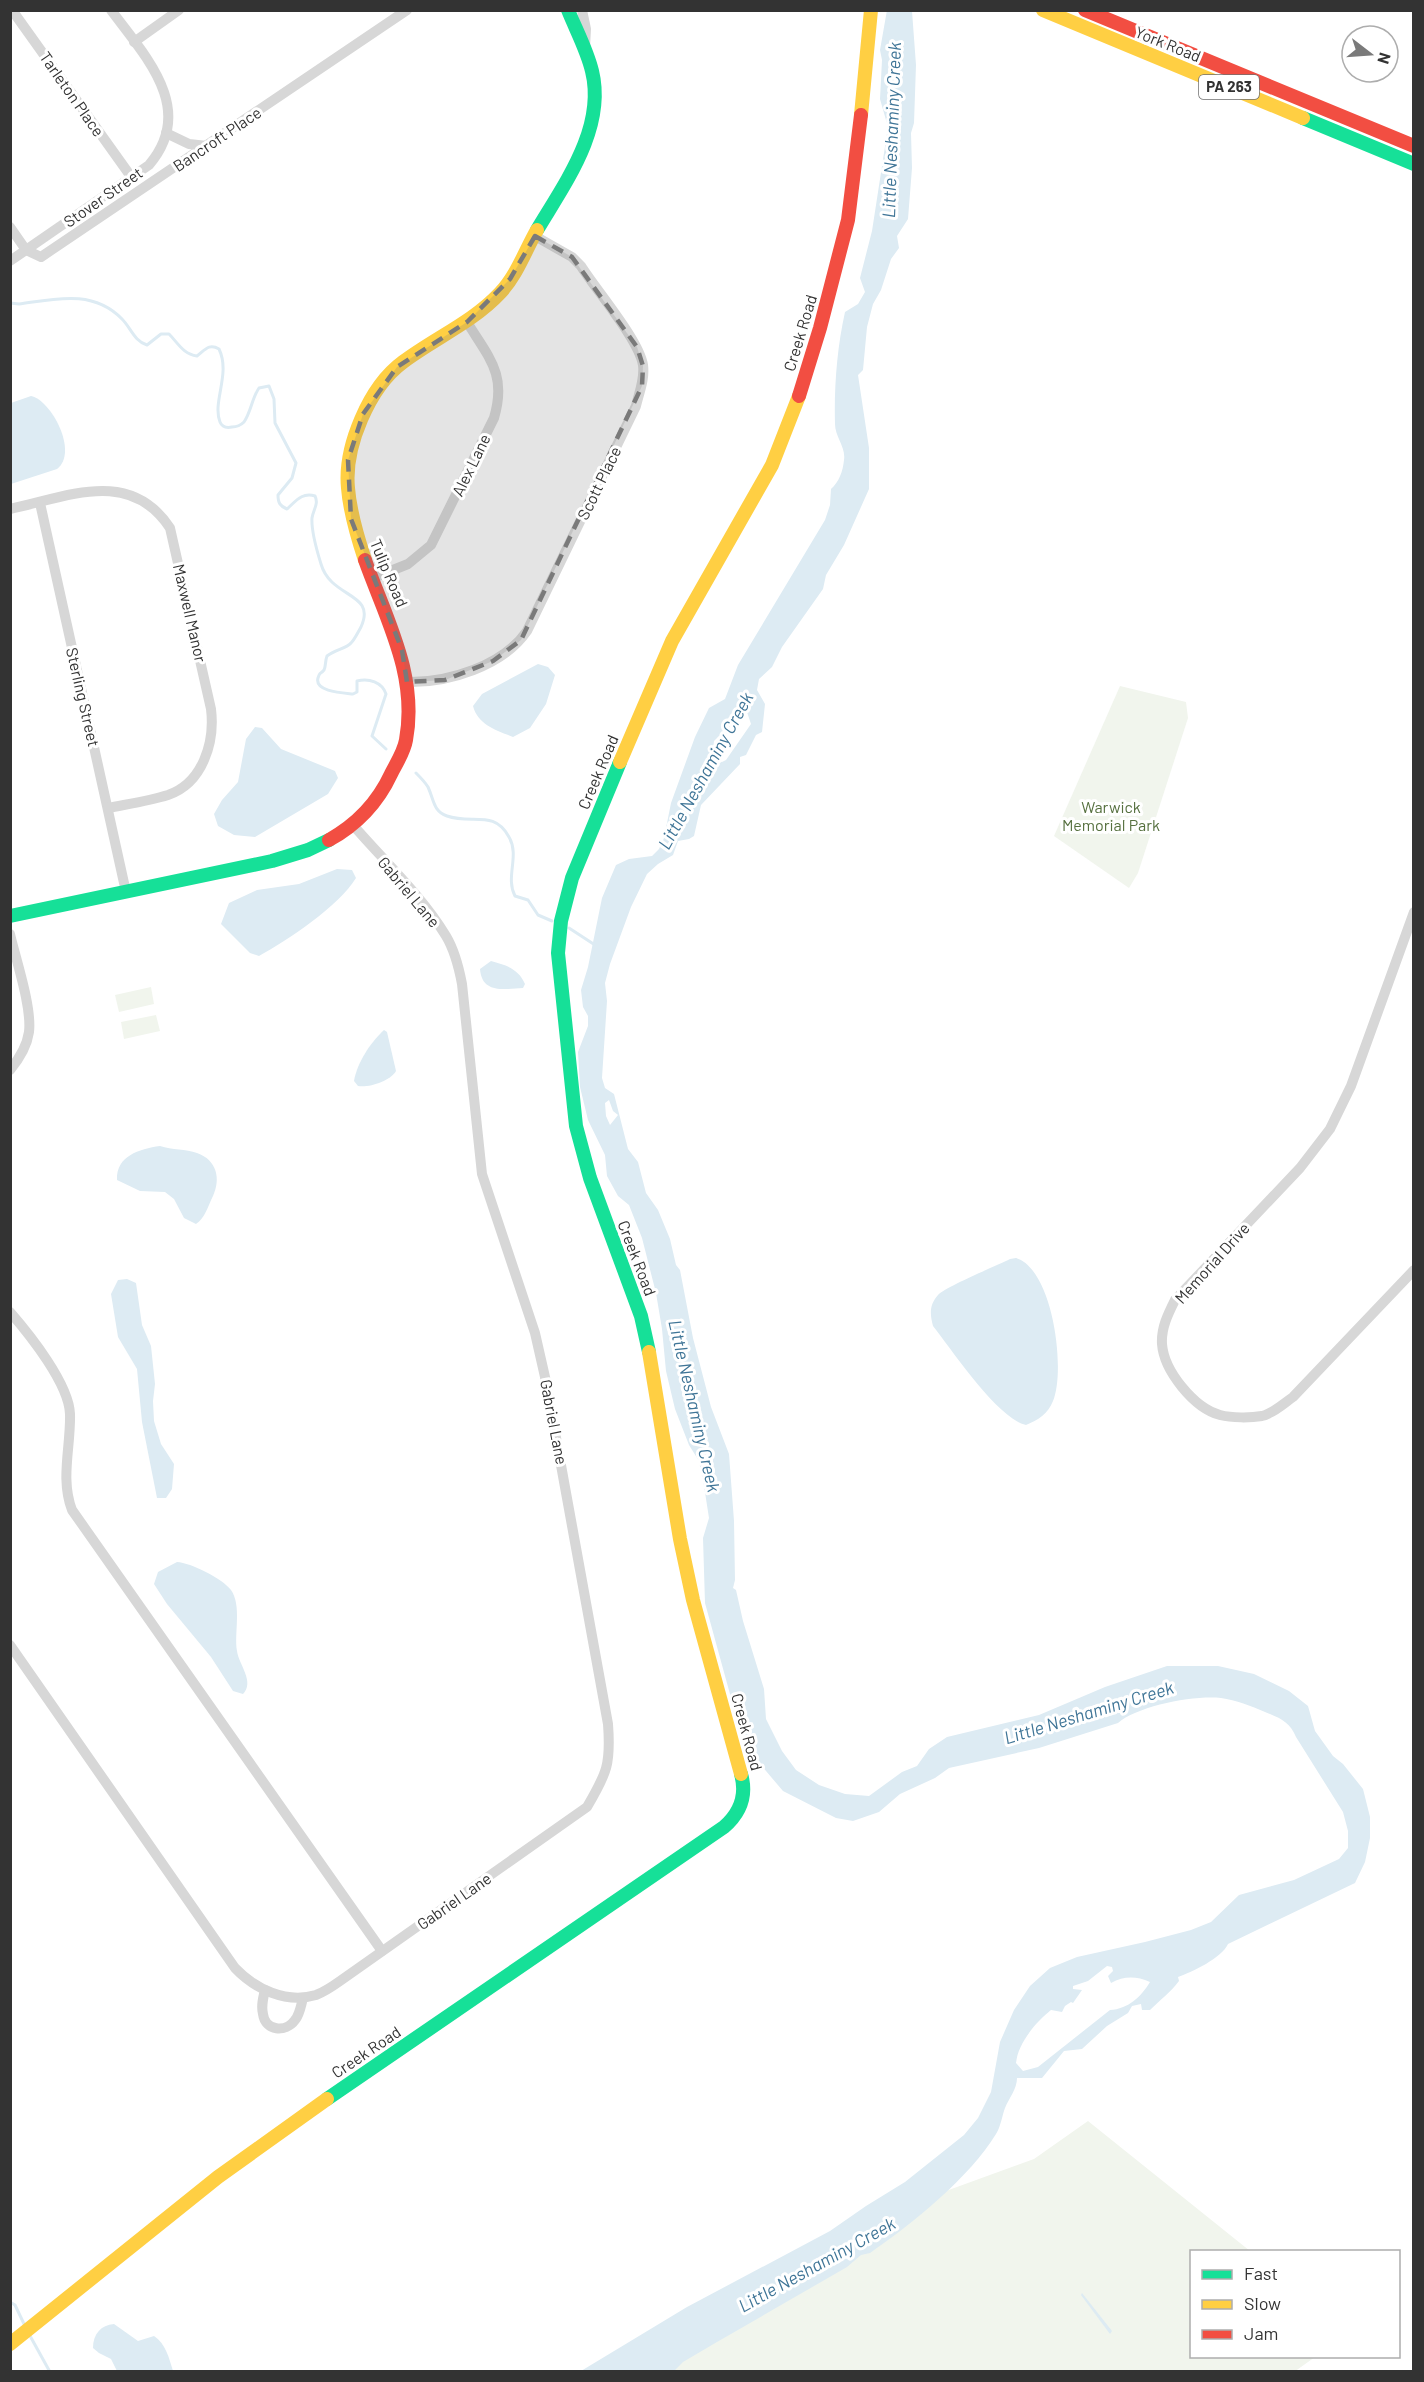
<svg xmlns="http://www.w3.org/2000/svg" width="1424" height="2382" viewBox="0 0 1424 2382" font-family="Barlow,sans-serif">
<rect width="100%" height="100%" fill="#fff"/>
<g fill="#f1f5ed">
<path d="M 1120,686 L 1186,702 L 1188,718 L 1138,873 L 1129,888 L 1054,836 Z"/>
<path d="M 151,987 L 154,1004 L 119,1012 L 115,995 Z"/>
<path d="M 156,1015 L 160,1031 L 124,1039 L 121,1022 Z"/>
<path d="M 1088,2121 L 1250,2251 L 1192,2252 L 1192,2356 L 1315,2357 L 1294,2372 L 645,2372 L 935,2195 L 1034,2159 Z"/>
</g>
<g fill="#ddebf3" fill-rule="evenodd">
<path d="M 887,10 L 912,11 L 916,65 L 914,123 L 911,133 L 912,168 L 908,219 L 897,236 L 899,248 L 891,259 L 881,290 L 873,304 L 867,327 L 863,370 L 858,375 L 869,448 L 869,489 L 844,545 L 826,575 L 823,589 L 782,647 L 772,667 L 759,679 L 757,690 L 765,704 L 762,732 L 756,735 L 746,755 L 740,757 L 740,764 L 701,805 L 694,836 L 689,839 L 678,841 L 673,855 L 658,864 L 647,874 L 631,907 L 610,964 L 605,983 L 607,1001 L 602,1078 L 605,1088 L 614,1094 L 628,1149 L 638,1162 L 646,1193 L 658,1210 L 670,1239 L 676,1265 L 680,1270 L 693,1338 L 711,1407 L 729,1454 L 734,1521 L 735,1580 L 733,1588 L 736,1590 L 743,1621 L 764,1689 L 766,1719 L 782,1751 L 796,1770 L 819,1785 L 845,1794 L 869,1796 L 902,1772 L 917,1766 L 929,1749 L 947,1737 L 1039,1715 L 1105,1687 L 1167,1666 L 1218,1666 L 1254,1674 L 1289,1691 L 1308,1706 L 1315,1731 L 1333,1756 L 1343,1764 L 1363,1789 L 1370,1817 L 1370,1838 L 1365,1862 L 1355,1883 L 1228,1944 C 1222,1958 1192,1972 1178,1977 L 1179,1981 C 1170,1993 1160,2000 1150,2010 L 1142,2010 L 1141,2004 L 1132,2006 L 1128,2013 L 1107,2026 L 1082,2049 L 1064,2051 L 1042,2078 L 1017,2078 C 1017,2089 1009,2098 1005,2108 C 1002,2116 1001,2126 996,2134 C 970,2177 912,2224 870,2253 L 861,2255 L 847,2267 L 717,2342 L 683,2362 L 674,2371 L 581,2371 L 687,2307 L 830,2231 L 866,2206 L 905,2182 L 964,2135 L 978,2118 L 991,2092 L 1000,2042 L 1014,2010 L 1030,1986 L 1050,1968 L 1077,1957 L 1145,1942 L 1191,1930 L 1211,1922 L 1239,1895 L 1294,1880 L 1339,1859 L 1348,1848 L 1348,1831 L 1343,1812 L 1296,1737 C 1290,1722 1280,1718 1265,1712 C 1251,1706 1236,1700 1221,1698 C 1194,1695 1137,1706 1118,1723 L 1039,1748 L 949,1768 L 935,1778 L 900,1794 L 879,1812 L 853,1821 L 836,1818 L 783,1791 L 760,1764 L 739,1727 L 705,1603 L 703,1538 L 709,1518 L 704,1486 L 699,1461 L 689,1445 L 675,1409 L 666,1371 L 662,1329 L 656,1293 L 642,1238 L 629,1205 L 618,1196 L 607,1176 L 605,1155 L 588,1120 L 580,1087 L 578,1052 L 588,1026 L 588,1016 L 583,1007 L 581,990 L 588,967 L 602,898 L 616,865 L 629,859 L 652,856 L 659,849 L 664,838 L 671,803 L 695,737 L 709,708 L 725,699 L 738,665 L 825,520 L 830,505 L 831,489 C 839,482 843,471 844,460 C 846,447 835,437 835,424 C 834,387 837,348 845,312 L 858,304 L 865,292 L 860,278 L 872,231 L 888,127 L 880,99 L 882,60 L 880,50 ZM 746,709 L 751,724 L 726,760 L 722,762 L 716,760 L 713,749 L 714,741 ZM 609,1100 L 613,1111 L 618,1115 L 610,1125 L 606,1116 L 605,1103 ZM 1107,1966 L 1112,1967 L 1113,1971 L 1108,1976 L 1111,1983 C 1124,1976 1136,1976 1150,1982 C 1141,1997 1128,2009 1110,2010 L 1038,2067 L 1023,2071 L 1016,2063 C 1018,2043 1036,2022 1051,2010 L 1062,2012 L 1065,2006 L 1071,2002 L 1073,2003 L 1082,1990 L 1073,1989 L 1073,1986 L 1088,1981 Z"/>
<path d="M 31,396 C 51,400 79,452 57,469 L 11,484 L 11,403 Z"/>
<path d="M 538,664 L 548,667 L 555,675 L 546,704 L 530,728 L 513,737 C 496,730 478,725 473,706 L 482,694 Z"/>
<path d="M 255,727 L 262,728 L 281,749 L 335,771 L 338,778 L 328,794 L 255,837 L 234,835 L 218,826 L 214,814 L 222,800 L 238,782 L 246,739 Z"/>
<path d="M 337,869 L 352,870 L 356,878 C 339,906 288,940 259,956 L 250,953 L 221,924 L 229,903 L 257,890 L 299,884 Z"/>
<path d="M 491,961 C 506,965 519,969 525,984 L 523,988 C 504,989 482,994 480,969 Z"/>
<path d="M 384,1030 L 387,1032 L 396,1071 C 390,1081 369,1088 358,1086 L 354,1081 C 357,1063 370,1043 384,1030 Z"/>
<path d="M 160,1146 C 172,1150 186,1149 197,1153 C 217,1160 221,1179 213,1196 C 208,1206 205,1218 196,1224 L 184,1218 L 174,1199 L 165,1192 L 140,1191 L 117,1180 C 116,1156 139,1149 160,1146 Z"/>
<path d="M 1016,1258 C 1053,1269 1066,1370 1053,1401 C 1048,1414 1038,1420 1026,1425 C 998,1419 952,1350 933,1326 C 930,1315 929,1305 938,1295 C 947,1286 996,1266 1010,1259 Z"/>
<path d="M 127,1279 L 136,1283 L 142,1325 L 151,1346 L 155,1384 L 153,1401 L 154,1421 L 161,1444 L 174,1464 L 172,1489 L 166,1498 L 157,1498 L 142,1422 L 137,1369 L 118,1337 L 111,1294 L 118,1280 Z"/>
<path d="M 177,1562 C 191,1563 222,1578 231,1590 C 242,1606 234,1633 237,1651 C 239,1665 255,1682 243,1694 L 233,1691 L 211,1657 L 167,1604 L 154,1584 L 158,1572 Z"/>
<path d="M 1082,2293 L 1112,2331 L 1110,2334 L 1081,2295 Z"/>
<path d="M 114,2324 L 138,2341 L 154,2336 C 166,2344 169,2358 173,2371 L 117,2371 L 111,2359 L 99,2353 L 93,2348 C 93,2334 101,2325 114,2324 Z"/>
</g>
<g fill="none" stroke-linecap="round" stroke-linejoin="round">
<g stroke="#ddebf3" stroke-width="3">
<path d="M 10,303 L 19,304 C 55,299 93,289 122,319 C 131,328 134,341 147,345 L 161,334 L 169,334 C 178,343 183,354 197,356 C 205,350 209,343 219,349 C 231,374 212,402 220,422 C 222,427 227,428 232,427 C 237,427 241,425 244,422 C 251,412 252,398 259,388 L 269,386 L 274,399 L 275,423 L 296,463 L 292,478 L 278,495 C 278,503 280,506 287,509 C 296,501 302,492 315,496 C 319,504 313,510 312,518 C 311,532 317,551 321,564 C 331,599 377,592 361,627 C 358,632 355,639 351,643 C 347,648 335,650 327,656 C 325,661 326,666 324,670 C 320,675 320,671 318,678 C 314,692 344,693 353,694 L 357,692 L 357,681 C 369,678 382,682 386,694 L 372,736 L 386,749"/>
<path d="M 713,757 L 732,720"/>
<path d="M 416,773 C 420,777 425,782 428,787 C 434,800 433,811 447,816 C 472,825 494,809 509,837 C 520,856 505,877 515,896 L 528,900 L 538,915 L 552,921"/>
<path d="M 569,928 L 595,945"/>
<path d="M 10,2302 L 15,2305 L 25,2326"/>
<path d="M 29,2334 L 50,2372"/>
</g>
<g stroke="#d7d7d7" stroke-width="10">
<path d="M 12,10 L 132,178"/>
<path d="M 582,10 L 586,29 L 585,47"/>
<path d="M 134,42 L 179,10"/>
<path d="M 166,133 L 189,144 L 207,146"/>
<path d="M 10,227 L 26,250 L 41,257 L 407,10"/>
<path d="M 10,261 L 149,165 C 197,109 145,56 111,10"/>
<path d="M 40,503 L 126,892"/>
<path d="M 10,509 C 67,497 130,467 170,528 L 211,709 C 215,742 203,783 168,795 C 149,801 128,804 108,808"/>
<path d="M 373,578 L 408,564 L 431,545 L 494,418 C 507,374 489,358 467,322"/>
<path d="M 407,682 C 448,683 503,666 527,631 L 636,406 C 639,393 645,379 643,365 C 639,340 596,290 581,266 L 572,257 L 535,236"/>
<path d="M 1414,912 L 1351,1086 L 1330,1129 L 1300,1168 L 1175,1300 C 1168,1314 1161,1328 1162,1344 C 1164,1371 1194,1408 1220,1415 C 1232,1418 1250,1418 1262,1416 C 1274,1413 1283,1404 1293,1397 L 1414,1270"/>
<path d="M 10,934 C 16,960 32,1007 29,1032 C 27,1046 19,1059 10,1070"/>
<path d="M 10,1312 C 30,1335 69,1384 70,1414 C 71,1446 60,1479 72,1510 L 382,1951"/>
<path d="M 10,1645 L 235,1968 C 255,1989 286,2004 316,1995 C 324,1992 333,1986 340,1981 L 587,1807 C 607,1773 611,1764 608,1724 L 545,1377 L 535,1333 L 482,1174 L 462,984 C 459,968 455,951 446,936 C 421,895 384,861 353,825"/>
<path d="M 265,1990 C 263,1998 261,2006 263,2014 C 265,2031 286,2033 295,2020 C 300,2014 301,2005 303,1998"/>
</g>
<g stroke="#16e098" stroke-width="14">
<path d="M 1303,118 L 1414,164"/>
<path d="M 537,230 C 565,183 606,128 592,71 C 587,50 576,30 568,10"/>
<path d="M 620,762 L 572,878 L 561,921 L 558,953 L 576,1126 L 590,1178 L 641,1316 L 649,1352"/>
<path d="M 10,916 L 272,861 L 308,850 L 329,840"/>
<path d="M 327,2099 L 724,1827 C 740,1813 747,1795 741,1774"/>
</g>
<g stroke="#ffcf43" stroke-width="14">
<path d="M 1043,10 L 1303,118"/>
<path d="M 861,115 L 871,10"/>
<path d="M 365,560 C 357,536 350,513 348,488 C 344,447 369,387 403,362 C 435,338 473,322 500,293 C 517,275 525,251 537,230"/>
<path d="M 620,762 L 672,641 L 772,465 L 799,396"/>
<path d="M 649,1352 L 680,1539 L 693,1600 L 741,1774"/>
<path d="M 10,2344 L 218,2177 L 327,2099"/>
</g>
<g stroke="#f24e42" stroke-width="14">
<path d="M 1085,10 L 1414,146"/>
<path d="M 799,396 L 820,328 L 848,220 L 861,115"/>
<path d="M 329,840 C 356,825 378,802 391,774 C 396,764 404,752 406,740 C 418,675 386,619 365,560"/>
</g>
</g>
<path fill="#7a7a7a" fill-opacity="0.2" stroke="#7a7a7a" stroke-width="4.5" stroke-dasharray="12 8" stroke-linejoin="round" d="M 535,236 L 572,257 L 637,347 L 643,366 L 642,386 L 521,640 L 493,661 L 445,680 L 407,682 L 402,650 L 351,519 L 348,460 L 363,414 L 397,367 L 467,322 L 510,279 Z"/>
<g text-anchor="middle" stroke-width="6" stroke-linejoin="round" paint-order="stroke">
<rect fill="#fff" stroke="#707070" stroke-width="1.5" x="1199" y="75" width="60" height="24" rx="4.5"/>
<g font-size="15" font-weight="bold" fill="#333">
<text x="1229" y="92">PA 263</text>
</g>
<g font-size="16" fill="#333" stroke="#fff">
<text transform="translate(1168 44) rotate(22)" y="6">York Road</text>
<text transform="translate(72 94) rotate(55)" y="6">Tarleton Place</text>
<text transform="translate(217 139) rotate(-34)" y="6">Bancroft Place</text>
<text transform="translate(103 197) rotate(-35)" y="6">Stover Street</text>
<text transform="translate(800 333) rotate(-73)" y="6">Creek Road</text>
<text transform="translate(471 465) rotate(-64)" y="6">Alex Lane</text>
<text transform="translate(599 483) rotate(-64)" y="6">Scott Place</text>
<text transform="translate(389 573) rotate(67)" y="6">Tulip Road</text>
<text transform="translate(190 613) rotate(77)" y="6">Maxwell Manor</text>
<text transform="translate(83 697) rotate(77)" y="6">Sterling Street</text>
<text transform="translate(598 772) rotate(-67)" y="6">Creek Road</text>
<text transform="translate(409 892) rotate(50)" y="6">Gabriel Lane</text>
<text transform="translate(637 1258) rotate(69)" y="6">Creek Road</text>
<text transform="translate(1212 1263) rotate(-48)" y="6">Memorial Drive</text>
<text transform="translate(554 1422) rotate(79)" y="6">Gabriel Lane</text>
<text transform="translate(747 1732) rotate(75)" y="6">Creek Road</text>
<text transform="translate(454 1901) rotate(-35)" y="6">Gabriel Lane</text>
<text transform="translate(366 2052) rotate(-34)" y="6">Creek Road</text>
</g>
<g font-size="16" fill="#56703f" stroke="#fff">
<text x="1111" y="813">Warwick<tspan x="1111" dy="18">Memorial Park</tspan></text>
</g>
<g font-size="18" font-style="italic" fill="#3f7597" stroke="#fff">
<text transform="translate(892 130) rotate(-88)" y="6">Little Neshaminy Creek</text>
<text transform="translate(706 771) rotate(-61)" y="6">Little Neshaminy Creek</text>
<text transform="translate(694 1406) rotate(77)" y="6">Little Neshaminy Creek</text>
<text transform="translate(1089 1713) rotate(-17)" y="6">Little Neshaminy Creek</text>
<text transform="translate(817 2265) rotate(-29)" y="6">Little Neshaminy Creek</text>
</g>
</g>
<rect width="1424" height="2382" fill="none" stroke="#333333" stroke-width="24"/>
<rect x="1190" y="2250" width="210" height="108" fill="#ffffff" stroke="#adadad" stroke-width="1.5"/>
<rect x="1202" y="2270" width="30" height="9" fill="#16e098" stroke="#adadad" stroke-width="1.5"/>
<text x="1244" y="2280" font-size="18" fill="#333333">Fast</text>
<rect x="1202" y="2300" width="30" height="9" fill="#ffcf43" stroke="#adadad" stroke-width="1.5"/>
<text x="1244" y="2310" font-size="18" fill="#333333">Slow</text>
<rect x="1202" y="2330" width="30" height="9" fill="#f24e42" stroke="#adadad" stroke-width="1.5"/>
<text x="1244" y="2340" font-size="18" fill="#333333">Jam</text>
<g transform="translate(1370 54) rotate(107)"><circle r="28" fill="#ffffff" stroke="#adadad" stroke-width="1.5"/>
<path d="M0-4.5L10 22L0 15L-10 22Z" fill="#7a7a7a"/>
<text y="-9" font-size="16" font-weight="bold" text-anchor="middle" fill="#333333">N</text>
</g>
</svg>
